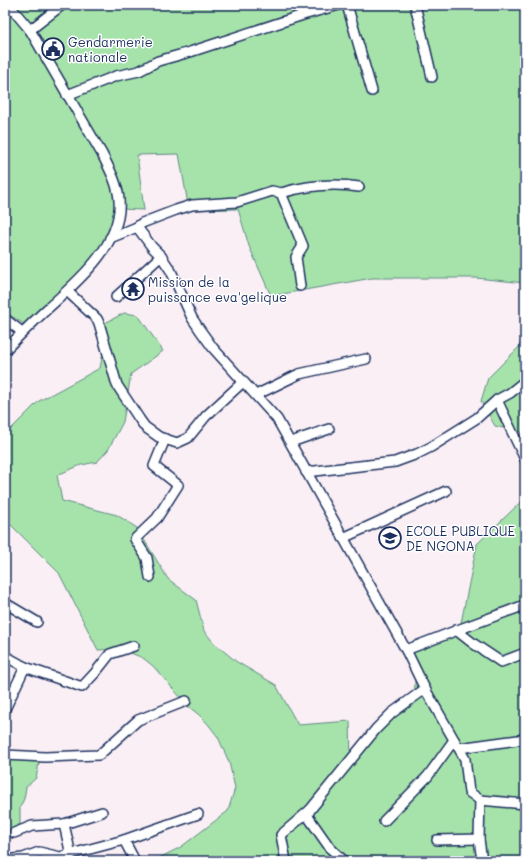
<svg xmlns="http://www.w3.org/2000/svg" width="530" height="866" viewBox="0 0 530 866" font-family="Mali,sans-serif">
<rect width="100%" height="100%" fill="#faeff4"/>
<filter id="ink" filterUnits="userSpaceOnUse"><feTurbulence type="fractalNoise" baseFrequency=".025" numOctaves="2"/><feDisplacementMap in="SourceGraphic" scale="8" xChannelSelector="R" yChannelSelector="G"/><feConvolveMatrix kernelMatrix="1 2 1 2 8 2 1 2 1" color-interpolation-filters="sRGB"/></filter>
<g filter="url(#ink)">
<g fill="#a6e3aa" stroke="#608984">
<path d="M 5,5 L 525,5 L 525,283 L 476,278 L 372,278 L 271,296 L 249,246 L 238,209 L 189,210 L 179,154 L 137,155 L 144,210 L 119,209 L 108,247 L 27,326 L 5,312 Z"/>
<path d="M 124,313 L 138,315 L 163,351 L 131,374 L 123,422 L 108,450 L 97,462 L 81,465 L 57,475 L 62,501 L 117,515 L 137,528 L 168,579 L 196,600 L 204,631 L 215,644 L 237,662 L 276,685 L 298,725 L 350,721 L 351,760 L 376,729 L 414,700 L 416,665 L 406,650 L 460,628 L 477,544 L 525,498 L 525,861 L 153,861 L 181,847 L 228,811 L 235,788 L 229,762 L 218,737 L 208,724 L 198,714 L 189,707 L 153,666 L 143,658 L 121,649 L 98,650 L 59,573 L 5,519 L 5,435 L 39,401 L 100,368 L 104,348 L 105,323 Z"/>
<path d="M 525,331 L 525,433 L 495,426 L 481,401 L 488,378 L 519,347 Z"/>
<path d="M 5,753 L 40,758 L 36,778 L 26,787 L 24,799 L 20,807 L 20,824 L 5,835 Z"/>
</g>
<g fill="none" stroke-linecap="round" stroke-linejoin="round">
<g stroke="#1b2f5e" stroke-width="12">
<g id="minor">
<path d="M 347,5 L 372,91"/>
<path d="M 415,5 L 432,77"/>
<path d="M 30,30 L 62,5"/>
<path d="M 67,95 L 116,76 L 139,71 L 158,61 L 190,52 L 303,15 L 339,5"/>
<path d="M 281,193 C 305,186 334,183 359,187"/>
<path d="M 137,227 L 142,223 L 176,210 L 192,205 L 237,202 L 272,191 L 281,193 L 303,246 L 296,257 L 300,286"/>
<path d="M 110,238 L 137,227 L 152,247 L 161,256 L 171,271 L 192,318 L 200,330 L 213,348 L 277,419 L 406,650 L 460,629 L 525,605"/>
<path d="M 67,291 L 97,319 L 99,323 L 117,385 L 140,420 L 145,427 L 159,437 L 177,443 L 188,438 L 206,416 L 243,382"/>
<path d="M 116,297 L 161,256"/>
<path d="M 5,319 L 22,332"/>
<path d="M 5,350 C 19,336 33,322 47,309 C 76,283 123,244 119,200 C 118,184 109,168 102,154 L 30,30 L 9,5"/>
<path d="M 256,395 L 299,374 L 366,359"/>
<path d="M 497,400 L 525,459"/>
<path d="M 291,442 L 329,429"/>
<path d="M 306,472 L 395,462 L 417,454 L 431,447 L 477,418 L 497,400 L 510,393 L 525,381"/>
<path d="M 343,538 L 446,491"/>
<path d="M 150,577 L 147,558 L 135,539 L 157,518 L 178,485 L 154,466 L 165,439"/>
<path d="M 5,603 L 37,622"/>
<path d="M 456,630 L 474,644 L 501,662 L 525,653"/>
<path d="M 406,650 L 425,689 L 465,759 L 469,792 L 480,800"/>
<path d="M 5,656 L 25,667 L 82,687 L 95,673 L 110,654 L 134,646"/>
<path d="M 5,709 L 25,667"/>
<path d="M 459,748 L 525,739"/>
<path d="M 5,755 L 45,757 L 99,755 L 138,720 L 186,701"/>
<path d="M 384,821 L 428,776 L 454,740"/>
<path d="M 14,833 L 32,826 L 64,824"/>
<path d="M 479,839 L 482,861"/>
<path d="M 124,840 L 135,861"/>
<path d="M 437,840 L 479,839 L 480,800 L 525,804"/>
<path d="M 71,855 L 64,824 L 102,812"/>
<path d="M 5,860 L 23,858 L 39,852 L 60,857 L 124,840 L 198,814"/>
<path d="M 286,861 L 281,835 L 310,810"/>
<path d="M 344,861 L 330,848 L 309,818 L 308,814 L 310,810 L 376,729 L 392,713 L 425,689"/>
</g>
</g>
<use href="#minor" stroke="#fff" stroke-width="9"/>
</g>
</g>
<defs>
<g id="civic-ring" transform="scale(1.15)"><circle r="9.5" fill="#fff" stroke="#1b2f5e" stroke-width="1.5"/><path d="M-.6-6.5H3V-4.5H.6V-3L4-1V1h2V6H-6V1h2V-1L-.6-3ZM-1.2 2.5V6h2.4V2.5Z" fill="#1b2f5e"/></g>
<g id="temple-ring" transform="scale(1.15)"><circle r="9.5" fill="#fff" stroke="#1b2f5e" stroke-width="1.5"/><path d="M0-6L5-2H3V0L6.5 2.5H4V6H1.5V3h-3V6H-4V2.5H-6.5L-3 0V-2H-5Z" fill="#1b2f5e"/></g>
<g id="school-ring" transform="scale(1.15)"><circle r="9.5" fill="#fff" stroke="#1b2f5e" stroke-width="1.5"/><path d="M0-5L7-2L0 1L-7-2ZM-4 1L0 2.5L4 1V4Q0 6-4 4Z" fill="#1b2f5e"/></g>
</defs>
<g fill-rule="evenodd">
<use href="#civic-ring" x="53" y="49"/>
<use href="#temple-ring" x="133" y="289"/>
<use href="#school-ring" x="390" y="538"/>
</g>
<g text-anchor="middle" stroke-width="3" stroke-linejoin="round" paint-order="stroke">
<g font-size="13" fill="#1b2f5e" stroke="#fff" text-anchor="start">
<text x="68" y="47">Gendarmerie<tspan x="68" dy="15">nationale</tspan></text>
<text x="148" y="287">Mission de la<tspan x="148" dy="15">puissance eva'gelique</tspan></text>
<text x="406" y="536">ECOLE PUBLIQUE<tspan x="406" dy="15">DE NGONA</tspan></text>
</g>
</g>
<rect width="530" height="866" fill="none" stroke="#fff" stroke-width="20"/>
<rect x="10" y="10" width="510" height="846" fill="none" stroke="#1b2f5e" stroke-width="1.5" filter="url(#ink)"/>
</svg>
